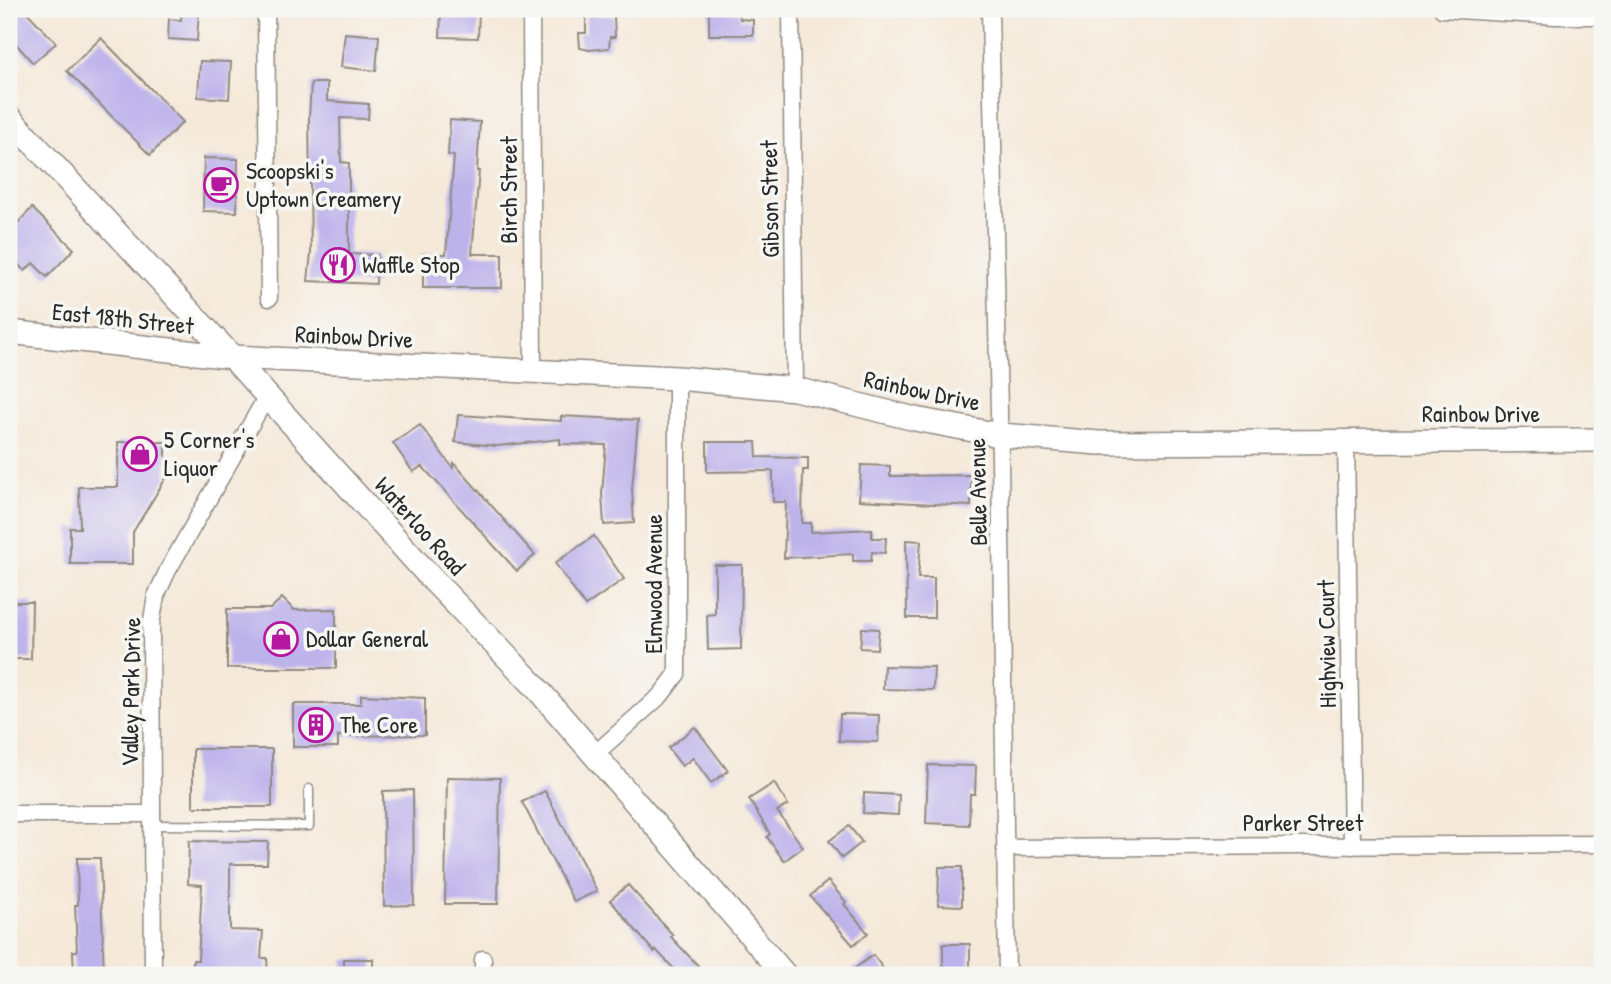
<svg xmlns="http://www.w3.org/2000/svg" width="1611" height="984" viewBox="0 0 1611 984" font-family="'Patrick Hand',sans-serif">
<rect width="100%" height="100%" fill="#f6f6f2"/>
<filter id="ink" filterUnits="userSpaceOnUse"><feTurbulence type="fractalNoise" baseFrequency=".0143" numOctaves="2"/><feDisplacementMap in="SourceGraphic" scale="14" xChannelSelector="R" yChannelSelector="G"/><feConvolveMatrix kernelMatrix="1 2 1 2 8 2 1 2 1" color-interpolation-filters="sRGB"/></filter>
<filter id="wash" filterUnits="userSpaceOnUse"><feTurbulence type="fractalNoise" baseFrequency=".00686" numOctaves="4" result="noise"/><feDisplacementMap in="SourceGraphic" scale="28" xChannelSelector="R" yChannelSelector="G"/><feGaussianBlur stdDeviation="1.57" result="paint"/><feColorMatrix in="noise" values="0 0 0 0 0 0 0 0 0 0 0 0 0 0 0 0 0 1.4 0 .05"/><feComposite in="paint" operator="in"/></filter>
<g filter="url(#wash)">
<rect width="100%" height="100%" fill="#f5e9d9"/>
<g id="blocks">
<g fill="#bdb3eb">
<path d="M 9,9 L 24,9 L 56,43 L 33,63 L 9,36 Z"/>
<path d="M 182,9 L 199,9 L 197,41 L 168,39 L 169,19 L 181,20 Z"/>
<path d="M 441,9 L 479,9 L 478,38 L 440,37 Z"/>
<path d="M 709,12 L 739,12 L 740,19 L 753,20 L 753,35 L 709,35 Z"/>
<path d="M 586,15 L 614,16 L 615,37 L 610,37 L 609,48 L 589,50 L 580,48 L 579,33 L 586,33 Z"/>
<path d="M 345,33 L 379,36 L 376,71 L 341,67 Z"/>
<path d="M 101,38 L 183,122 L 150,155 L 67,71 Z"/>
<path d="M 200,61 L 231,62 L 229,99 L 198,97 Z"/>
<path d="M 311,83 L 327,83 L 327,101 L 369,104 L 368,119 L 340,118 L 341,162 L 349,163 L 349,254 L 377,255 L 376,284 L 308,281 L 311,253 L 309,118 Z"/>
<path d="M 450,120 L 480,122 L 477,171 L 479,171 L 472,254 L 502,254 L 502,288 L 423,288 L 423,254 L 446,254 L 454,156 L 448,155 Z"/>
<path d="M 204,158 L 238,159 L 237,212 L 203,211 Z"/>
<path d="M 32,208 L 74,249 L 47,277 L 33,263 L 25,271 L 9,256 L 9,232 Z"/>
<path d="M 458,415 L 561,421 L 561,416 L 638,420 L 632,489 L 634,523 L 604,525 L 602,494 L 606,445 L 560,444 L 560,439 L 497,446 L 455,442 Z"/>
<path d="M 420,425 L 453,468 L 454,463 L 535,555 L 517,571 L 422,466 L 413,472 L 393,443 Z"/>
<path d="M 118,442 L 166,442 L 166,478 L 133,532 L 133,564 L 70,564 L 70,528 L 80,528 L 79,487 L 118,487 Z"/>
<path d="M 707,442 L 756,442 L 757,457 L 808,458 L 808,470 L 803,470 L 802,523 L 811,523 L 811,532 L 872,529 L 872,538 L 886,538 L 885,553 L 872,552 L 871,561 L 853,561 L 853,554 L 784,558 L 786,502 L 773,502 L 773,471 L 707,472 Z"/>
<path d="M 861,465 L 890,466 L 890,476 L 971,475 L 971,506 L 859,500 Z"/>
<path d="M 594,536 L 624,579 L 585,606 L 555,563 Z"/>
<path d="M 906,540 L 921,541 L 918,578 L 934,578 L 934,618 L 907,618 Z"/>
<path d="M 715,565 L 742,565 L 741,649 L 708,650 L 707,615 L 715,614 Z"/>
<path d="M 282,598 L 294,610 L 336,609 L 336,668 L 227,668 L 227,609 L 270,609 Z"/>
<path d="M 9,602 L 32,602 L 31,659 L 9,659 Z"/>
<path d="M 862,628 L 879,629 L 877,649 L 860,648 Z"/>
<path d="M 884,666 L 934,667 L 933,690 L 883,689 Z"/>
<path d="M 361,695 L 425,698 L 425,735 L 338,736 L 338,747 L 293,747 L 293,704 L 361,704 Z"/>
<path d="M 840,714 L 879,715 L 878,742 L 839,741 Z"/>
<path d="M 695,727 L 728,771 L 711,783 L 693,758 L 682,766 L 668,748 Z"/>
<rect x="193" y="749" width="79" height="58"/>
<path d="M 928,765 L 976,766 L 975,794 L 970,794 L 969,825 L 926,823 Z"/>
<path d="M 447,777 L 500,778 L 498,904 L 445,904 Z"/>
<path d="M 774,783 L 788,805 L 777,811 L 803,847 L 784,861 L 767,837 L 770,834 L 749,799 Z"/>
<path d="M 413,790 L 414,905 L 384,906 L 383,791 Z"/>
<path d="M 545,791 L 597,891 L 574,902 L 522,802 Z"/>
<path d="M 864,793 L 899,795 L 898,815 L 863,813 Z"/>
<path d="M 849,826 L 862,842 L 842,858 L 829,841 Z"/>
<path d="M 189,841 L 268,842 L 267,864 L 230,864 L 230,930 L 263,931 L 261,958 L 267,958 L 268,975 L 193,975 L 193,960 L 198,960 L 202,885 L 188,884 Z"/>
<path d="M 77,858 L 100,858 L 104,975 L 74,975 L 73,951 L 77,951 L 75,905 L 78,905 Z"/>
<path d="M 939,867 L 962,867 L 962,906 L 938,905 Z"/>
<path d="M 828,881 L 846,902 L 844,904 L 868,933 L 853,945 L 810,896 Z"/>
<path d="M 628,885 L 673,935 L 671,937 L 707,975 L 680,975 L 656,950 L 654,952 L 610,900 Z"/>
<rect x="943" y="944" width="27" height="31"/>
<path d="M 873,955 L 888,975 L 846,975 Z"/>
<rect x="344" y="959" width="29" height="16"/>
</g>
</g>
</g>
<g filter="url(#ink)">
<use href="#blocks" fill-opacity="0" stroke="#908a82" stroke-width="2"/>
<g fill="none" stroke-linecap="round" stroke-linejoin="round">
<g stroke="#908a82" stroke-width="11">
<path id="lane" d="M 152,825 L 309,826 L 309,789"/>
</g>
<g stroke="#908a82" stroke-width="19">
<g id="street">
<path d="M 266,9 L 269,298"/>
<path d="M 531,9 L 533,371"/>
<path d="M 791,9 L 795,389"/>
<path d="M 990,9 L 1000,457 L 1007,975"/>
<path d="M 1442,9 L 1556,16 L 1602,16"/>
<path d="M 1346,441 L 1352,846"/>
<path d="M 595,754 L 661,695 L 677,674 L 677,378"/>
<path d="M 9,814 L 152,814"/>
<path d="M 1005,848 L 1602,844"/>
<path d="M 483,959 L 483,975"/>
<path d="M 153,975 L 151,625 L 156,596 L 168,570 L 267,396"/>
</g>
</g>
<g stroke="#908a82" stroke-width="26">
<g id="secondary">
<path d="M 9,117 L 232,357 L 431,578 L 534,685 L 785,975"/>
<path d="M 9,332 L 232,357 L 677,378 L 795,389 L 915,419 L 1000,435 L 1099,443 L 1602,440"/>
</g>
</g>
<use href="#lane" stroke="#fff" stroke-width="8"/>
<use href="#street" stroke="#fff" stroke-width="16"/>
<use href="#secondary" stroke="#fff" stroke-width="23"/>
</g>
</g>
<defs>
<g id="cafe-ring" transform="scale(1.75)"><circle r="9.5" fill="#f6f6f2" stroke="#b5179e" stroke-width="1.5"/><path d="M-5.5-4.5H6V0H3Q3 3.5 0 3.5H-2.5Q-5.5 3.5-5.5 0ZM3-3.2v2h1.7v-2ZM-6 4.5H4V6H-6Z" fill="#b5179e"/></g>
<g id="restaurant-ring" transform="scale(1.75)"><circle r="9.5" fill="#f6f6f2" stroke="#b5179e" stroke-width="1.5"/><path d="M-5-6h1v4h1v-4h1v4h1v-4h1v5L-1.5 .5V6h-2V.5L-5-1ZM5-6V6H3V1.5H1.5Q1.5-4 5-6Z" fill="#b5179e"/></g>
<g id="shop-ring" transform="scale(1.75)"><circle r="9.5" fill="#f6f6f2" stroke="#b5179e" stroke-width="1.5"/><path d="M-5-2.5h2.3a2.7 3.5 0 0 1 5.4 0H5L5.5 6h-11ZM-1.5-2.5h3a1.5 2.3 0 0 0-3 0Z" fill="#b5179e"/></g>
<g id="building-ring" transform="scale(1.75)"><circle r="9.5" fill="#f6f6f2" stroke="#b5179e" stroke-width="1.5"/><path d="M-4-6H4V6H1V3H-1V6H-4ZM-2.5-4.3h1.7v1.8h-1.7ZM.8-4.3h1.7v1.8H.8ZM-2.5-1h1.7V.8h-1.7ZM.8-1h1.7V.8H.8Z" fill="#b5179e"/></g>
</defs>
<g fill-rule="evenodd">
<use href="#cafe-ring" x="221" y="185"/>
<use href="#restaurant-ring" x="338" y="265"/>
<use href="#shop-ring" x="140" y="454"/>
<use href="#shop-ring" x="281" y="639"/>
<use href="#building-ring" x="316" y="725"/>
</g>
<g text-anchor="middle" stroke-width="7" stroke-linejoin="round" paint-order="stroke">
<g font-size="24" fill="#2b2b2b" stroke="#f6f6f2" text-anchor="start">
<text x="246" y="179">Scoopski's<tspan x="246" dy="28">Uptown Creamery</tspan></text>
<text x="362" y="273">Waffle Stop</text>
<text x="164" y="448">5 Corner's<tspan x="164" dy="28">Liquor</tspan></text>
<text x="306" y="647">Dollar General</text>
<text x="340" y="733">The Core</text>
</g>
<g font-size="24" fill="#2b2b2b" stroke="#f6f6f2">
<text transform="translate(509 190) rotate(-90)" y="8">Birch Street</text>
<text transform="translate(770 199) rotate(-91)" y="8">Gibson Street</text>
<text transform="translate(123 319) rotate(6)" y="8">East 18th Street</text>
<text transform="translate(354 337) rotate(3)" y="8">Rainbow Drive</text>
<text transform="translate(922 391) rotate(12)" y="8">Rainbow Drive</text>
<text x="1481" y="422">Rainbow Drive</text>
<text transform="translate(978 492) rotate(-91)" y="8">Belle Avenue</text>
<text transform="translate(420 526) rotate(48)" y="8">Waterloo Road</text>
<text transform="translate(654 584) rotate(-90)" y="8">Elmwood Avenue</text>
<text transform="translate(1327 644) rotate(-91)" y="8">Highview Court</text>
<text transform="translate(131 692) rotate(-89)" y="8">Valley Park Drive</text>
<text x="1303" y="831">Parker Street</text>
</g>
</g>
<rect width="1611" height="984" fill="none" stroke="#f6f6f2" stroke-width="35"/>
</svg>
